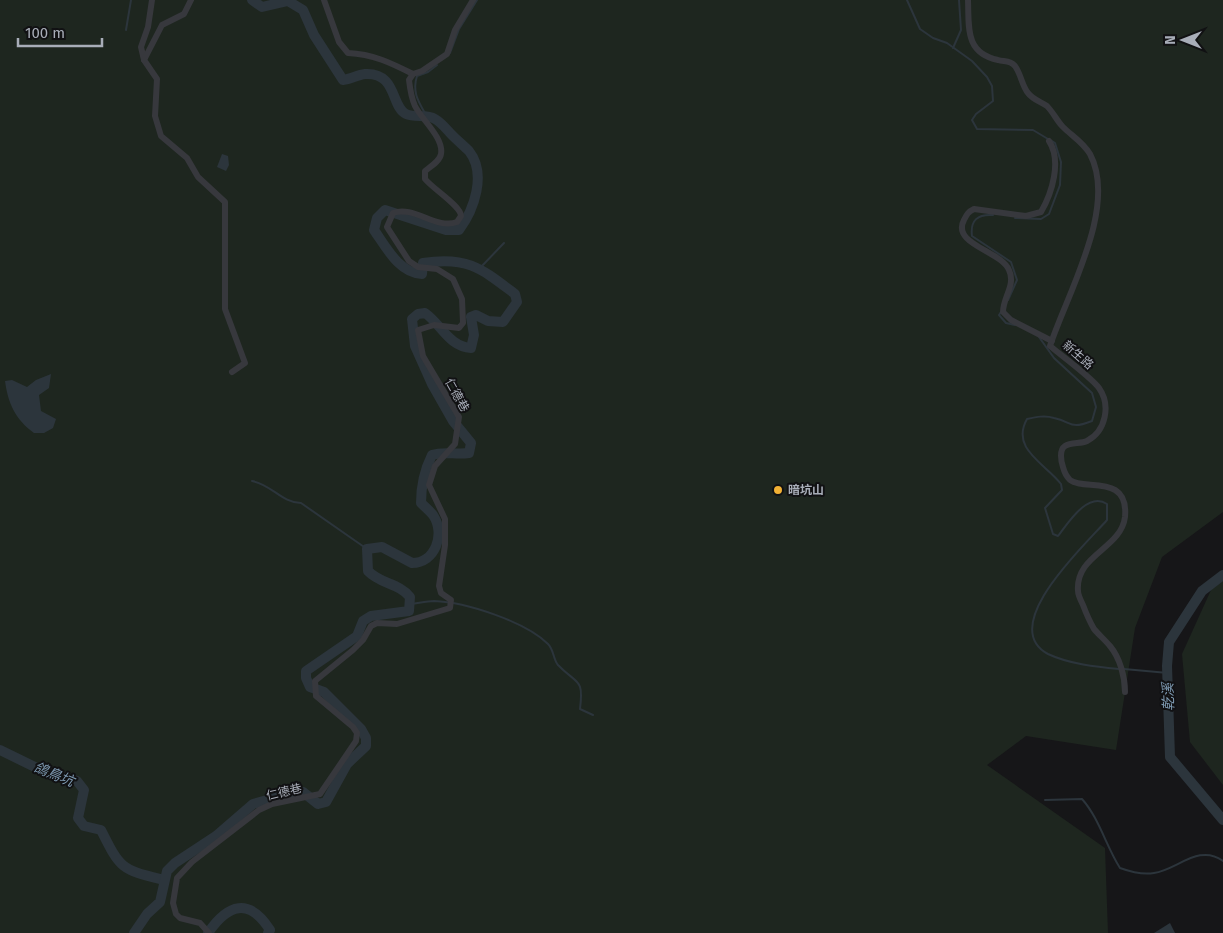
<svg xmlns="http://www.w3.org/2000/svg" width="1223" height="933" viewBox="0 0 1223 933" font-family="'Fira Sans','Noto Sans TC',sans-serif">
<rect width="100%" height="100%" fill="#161618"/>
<g fill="#1e261f">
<path d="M 0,0 L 1223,0 L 1223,512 L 1162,557 L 1135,628 L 1116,750 L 1026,736 L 987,765 L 1105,848 L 1108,933 L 0,933 Z"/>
<path d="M 1223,581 L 1223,785 L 1190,742 L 1182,654 L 1211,590 Z"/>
</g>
<g fill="#2c353c">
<path d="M 222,154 L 228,156 L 229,165 L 226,171 L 217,167 Z"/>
<path d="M 51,374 L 49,388 L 39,395 L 41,411 L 56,419 L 53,428 L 44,433 L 34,433 C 15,419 8,403 5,381 L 12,380 L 27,387 L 36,380 Z"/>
<path d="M 1170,923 L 1175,933 L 1154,933 Z"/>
</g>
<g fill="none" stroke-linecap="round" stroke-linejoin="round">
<g stroke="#2c353c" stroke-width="2">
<path d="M 907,0 L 920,29 L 933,38 L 947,43 L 972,61 L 987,77 L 992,86 L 993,101 L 976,114 L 972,120 L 977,129 L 1033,130 L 1048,139"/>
<path d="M 126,30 L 131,0"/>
<path d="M 953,48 L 961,30 L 959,0"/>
<path d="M 450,53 L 459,29 L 477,0"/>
<path d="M 426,115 C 418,101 412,92 417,76 L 428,72 L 437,65"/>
<path d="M 993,215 C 978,214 970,220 972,236 L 1011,262 L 1017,280 L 1008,300"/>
<path d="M 1015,218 L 1041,219 L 1049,214 L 1060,185 L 1061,162 L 1055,143 L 1052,141"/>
<path d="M 480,268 L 504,243"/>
<path d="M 1001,312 L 999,315 L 1006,323 L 1015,325"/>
<path d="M 1039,337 L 1054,358 L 1092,393 L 1096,407 L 1092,421 C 1069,430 1073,422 1054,418 C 1045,415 1036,417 1027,419 C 1010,449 1046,464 1061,484 L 1062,490 L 1045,508 L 1053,534 L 1058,536 C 1068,523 1088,491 1107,504 L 1107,520 C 1087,543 996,626 1048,654 C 1069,664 1097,667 1119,669"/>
<path d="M 252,481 C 271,484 282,503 301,503 L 367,549"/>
<path d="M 411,604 C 419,603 427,601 434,601 C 466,602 526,622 548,644 C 554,650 553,659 558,665 C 577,685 584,677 580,709 L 593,715"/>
<path d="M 1124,669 L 1168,673"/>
<path d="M 1045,800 L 1082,799 C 1099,818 1106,846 1120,868 C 1131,872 1143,875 1154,873 C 1177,870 1199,843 1223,861"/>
</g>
<g stroke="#2c353c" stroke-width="10">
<path d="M 1223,575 L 1202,591 L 1169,642 L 1167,666 L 1170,757 L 1223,820"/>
<path d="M 0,750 L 39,769 L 77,781 L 84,790 L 78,818 L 84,826 L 101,830 C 121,870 121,869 164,880"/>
<path d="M 134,933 L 147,914 L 160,902 L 167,871 L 175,863 L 216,836 L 253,804 L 292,793 L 303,792 L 318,804 L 326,802 L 347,764 L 366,746 L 366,738 L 361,729 L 324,692 L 310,687 L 306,678 L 306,671 L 357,636 L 363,621 L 371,616 L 409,611 L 410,597 C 399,583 380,584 368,571 L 367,549 L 382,547 L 412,563 C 435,563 446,534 433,515 C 430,511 425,507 421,503 C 421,485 424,471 432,455 C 444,451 456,455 469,453 L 471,443 L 453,421 L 432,384 L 415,346 L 412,319 L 418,314 L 425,313 C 441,324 449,347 471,348 L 474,335 L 471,317 L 476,315 L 488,321 L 503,322 L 517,302 L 515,294 C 482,269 468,256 423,263 L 422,274 C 399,273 386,247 374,230 L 377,218 L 385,210 L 446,230 L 459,230 C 474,210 487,174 469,151 C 464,146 458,141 452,135 C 447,130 442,123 435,119 C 426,114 415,118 406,114 C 391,107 397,72 365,74 C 357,75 351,79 343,80 L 314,35 L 303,10 L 288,1 L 262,7 L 252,0"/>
<path d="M 208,933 C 228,904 249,897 270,930 L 268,933"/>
</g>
<g stroke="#37383d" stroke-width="6">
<path d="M 152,0 L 148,27 L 141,47 L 144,60 L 157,79 L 155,116 L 161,136 L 187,158 L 198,177 L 225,202 L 225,309 L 245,363 L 232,372"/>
<path d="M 324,0 L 339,42 L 348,53 C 373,54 391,63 413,74"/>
<path d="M 968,0 C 969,28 965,53 998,60 C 1004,62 1010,60 1015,66 C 1021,74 1022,86 1028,93 C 1032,99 1041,102 1047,106 C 1053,112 1057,121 1063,127 C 1072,136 1083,142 1090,154 C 1118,207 1067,294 1050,346 C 1062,356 1092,378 1099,388 C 1111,405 1106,431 1087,441 C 1081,444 1071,442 1065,446 C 1059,450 1061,461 1063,467 C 1064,471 1067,477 1070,480 C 1084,491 1129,473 1125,517 C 1121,549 1075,555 1078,591 C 1078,595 1081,601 1083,605 C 1086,613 1090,622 1094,629 C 1099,635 1105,640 1110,646 C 1120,658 1125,677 1125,692"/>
<path d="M 144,60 L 162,25 L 184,14 L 191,0"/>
<path d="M 1049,141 C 1062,161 1052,193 1041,212 L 1026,216 L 974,209 C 968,212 967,214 964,220 C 951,244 1001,251 1009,270 C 1016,285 1003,297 1003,312 L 1011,320 L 1052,341"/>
<path d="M 209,933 L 200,923 L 180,918 L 176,914 L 173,903 L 177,878 L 192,862 L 259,810 L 272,804 L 320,794 L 356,741 L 357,733 L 353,727 L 316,696 L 315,681 L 353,650 L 363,640 L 371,626 L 377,623 L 397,624 L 450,608 L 451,600 L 441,593 L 439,586 L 445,545 L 445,519 L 429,485 L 435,466 L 455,444 L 459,417 L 423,356 L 418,330 L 434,325 L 459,328 L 463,323 L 462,299 L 453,279 L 437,269 L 418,267 L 409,261 L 387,227 L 393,213 C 414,205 436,230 457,222 L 461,216 C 461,206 433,189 425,179 L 425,171 C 430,167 440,161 441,154 C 444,138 422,120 415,106 C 411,97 410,89 409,80 L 413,74 L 422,71 L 447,54 L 455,30 L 473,0"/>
</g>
</g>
<circle fill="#f2b134" stroke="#111113" stroke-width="2" cx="778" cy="490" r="5"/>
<g text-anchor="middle" stroke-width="4" stroke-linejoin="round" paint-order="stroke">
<g font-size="12" fill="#a8adb8" stroke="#111113">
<text transform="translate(1078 355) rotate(41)" y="4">新生路</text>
<text transform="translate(457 395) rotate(61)" y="4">仁德巷</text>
<text transform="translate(284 792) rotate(-13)" y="4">仁德巷</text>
</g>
<g font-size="12" font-weight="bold" fill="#a8adb8" stroke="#111113" text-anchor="start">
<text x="788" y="494">暗坑山</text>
</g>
<g font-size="14" font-style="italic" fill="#7f9bb3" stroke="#111113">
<text transform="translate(1168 697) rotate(-92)" y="5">乾溪</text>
<text transform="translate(54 774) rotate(22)" y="5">鴿鳥坑</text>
</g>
</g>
<g transform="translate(1183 40) rotate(270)" stroke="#111113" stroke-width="4" paint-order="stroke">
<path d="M0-4L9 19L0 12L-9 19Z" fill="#a8adb8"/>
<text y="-8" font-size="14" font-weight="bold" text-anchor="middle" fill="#a8adb8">N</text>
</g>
<path d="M18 38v8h84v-8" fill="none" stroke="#a8adb8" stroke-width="2.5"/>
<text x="25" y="38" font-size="15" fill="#a8adb8" stroke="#111113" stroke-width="4" paint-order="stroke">100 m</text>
</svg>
